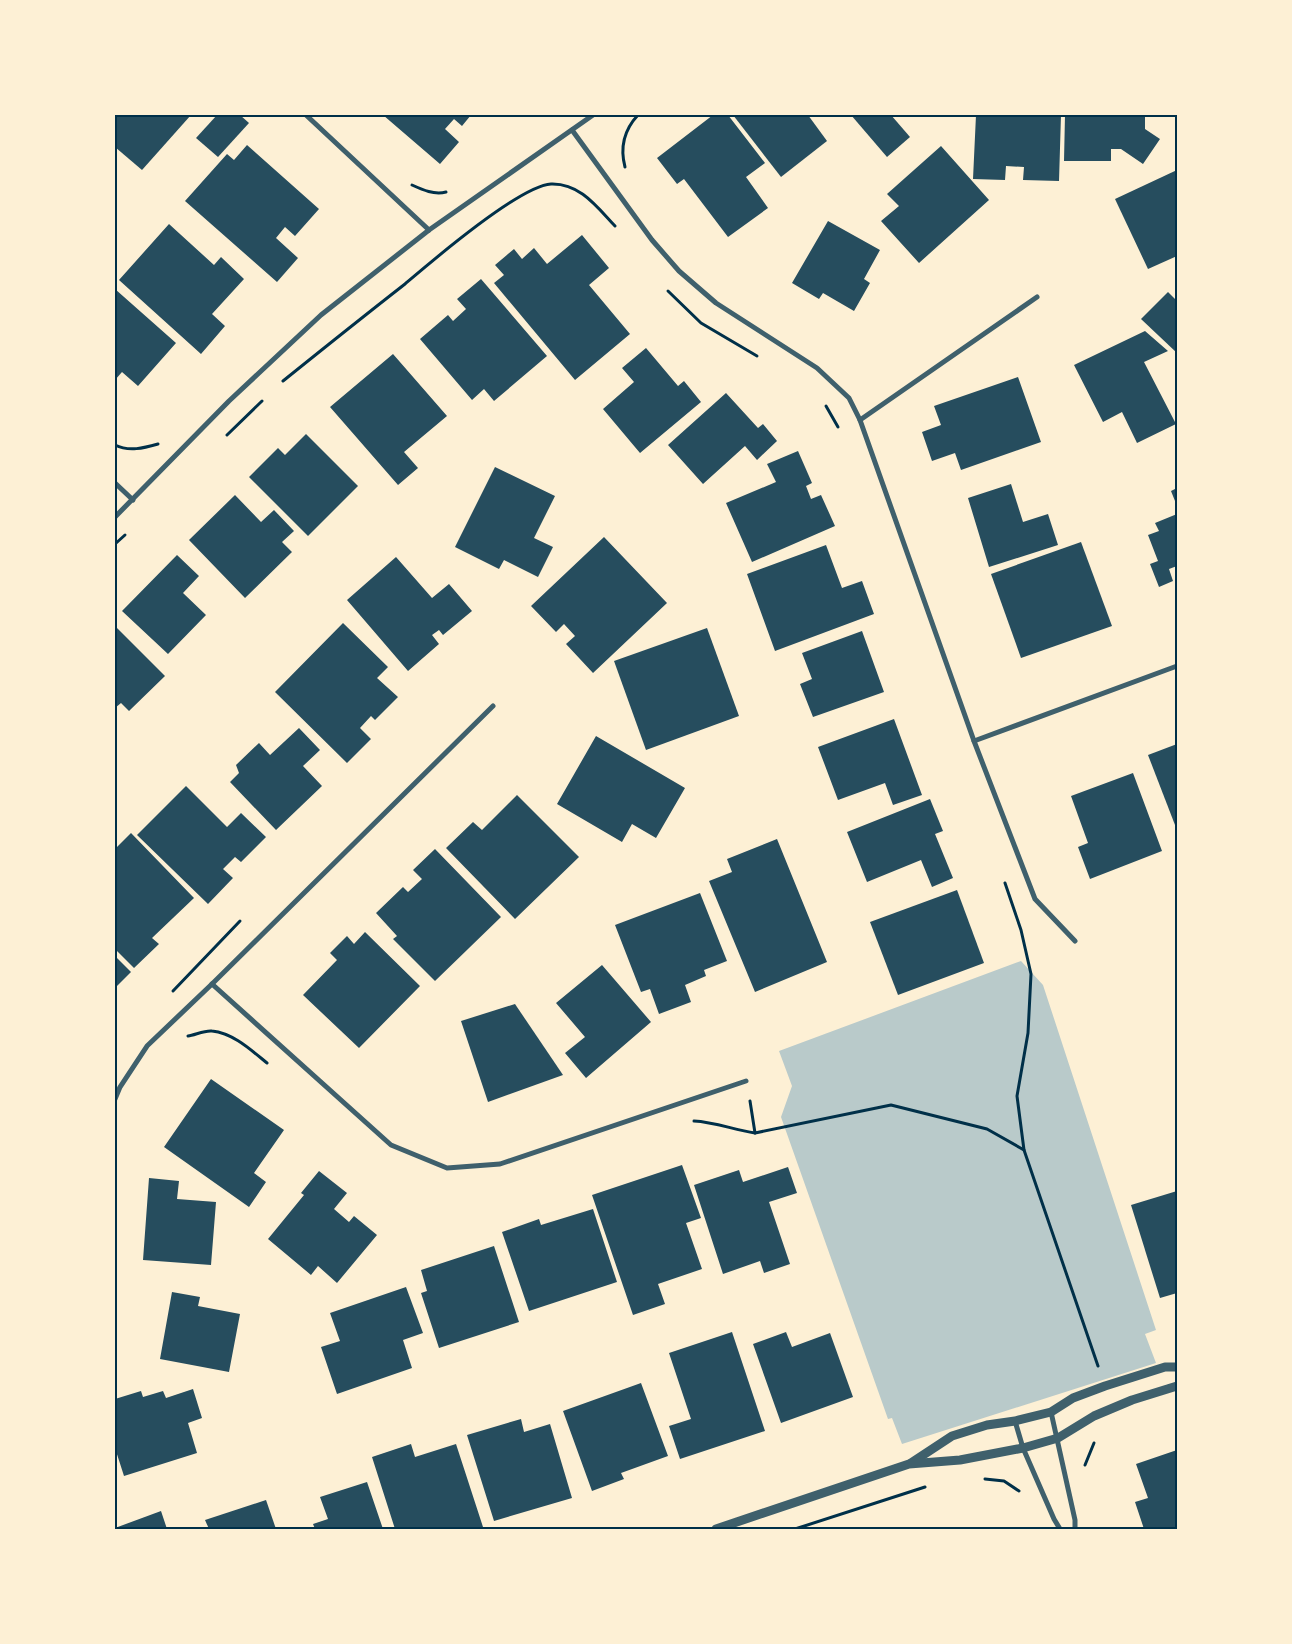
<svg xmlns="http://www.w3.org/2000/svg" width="1292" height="1644" viewBox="0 0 1292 1644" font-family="'Source Sans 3',sans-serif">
<rect width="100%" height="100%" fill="#fdf0d5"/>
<path fill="#b9caca" d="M 1021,961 L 1043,985 L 1156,1330 L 1145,1334 L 1156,1363 L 902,1444 L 892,1418 L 888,1419 L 781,1117 L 792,1086 L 779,1051 Z"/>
<g fill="#264d5e">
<path d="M 115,115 L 191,115 L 142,170 L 115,147 Z"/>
<path d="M 217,115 L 240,115 L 249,123 L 218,157 L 196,138 Z"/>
<path d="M 383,115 L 471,115 L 462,126 L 454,119 L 445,129 L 459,142 L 440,164 Z"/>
<path d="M 713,115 L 728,115 L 765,163 L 746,177 L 768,208 L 728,237 L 684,179 L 677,184 L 657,158 Z"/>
<path d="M 733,115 L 808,115 L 827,141 L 781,177 Z"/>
<path d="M 851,115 L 891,115 L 910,137 L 887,157 Z"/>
<path d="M 976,115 L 1061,115 L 1059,181 L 1023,180 L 1024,167 L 1006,166 L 1005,180 L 973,179 Z"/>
<path d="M 1065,115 L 1145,115 L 1145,129 L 1160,139 L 1143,164 L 1121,149 L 1111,149 L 1111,161 L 1064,161 Z"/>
<path d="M 247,145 L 319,209 L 295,236 L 285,227 L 276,238 L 298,258 L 277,282 L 185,201 L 227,154 L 234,160 Z"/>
<path d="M 941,146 L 989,200 L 919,263 L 881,221 L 899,206 L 887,194 Z"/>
<path d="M 1177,170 L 1177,256 L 1148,269 L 1115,199 Z"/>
<path d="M 828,221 L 880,250 L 864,279 L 870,283 L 854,311 L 823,293 L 819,299 L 792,283 Z"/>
<path d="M 169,224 L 214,265 L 221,257 L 244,279 L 212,314 L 225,326 L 201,354 L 119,280 Z"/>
<path d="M 582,235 L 609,268 L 589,285 L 630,334 L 575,380 L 494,283 L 504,275 L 495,265 L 514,249 L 522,259 L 534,248 L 547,264 Z"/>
<path d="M 481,279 L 547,356 L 494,401 L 484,389 L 472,400 L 420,339 L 448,315 L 453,321 L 466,309 L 457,299 Z"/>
<path d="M 115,289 L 176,343 L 138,386 L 122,372 L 115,380 Z"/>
<path d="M 1168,292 L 1177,301 L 1177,353 L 1141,319 Z"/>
<path d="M 1145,331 L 1168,351 L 1144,362 L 1176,424 L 1137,443 L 1122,412 L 1103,422 L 1074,365 Z"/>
<path d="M 646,348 L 678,386 L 684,381 L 701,402 L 640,453 L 603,409 L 634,382 L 622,368 Z"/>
<path d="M 393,354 L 447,416 L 404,452 L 418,468 L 398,485 L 330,407 Z"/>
<path d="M 1018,377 L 1041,442 L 961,470 L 955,453 L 932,461 L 922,432 L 941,425 L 934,406 Z"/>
<path d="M 726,393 L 758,428 L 763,424 L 777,441 L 757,460 L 745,446 L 703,484 L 668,445 Z"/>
<path d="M 306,434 L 358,486 L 308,536 L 249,477 L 278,448 L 285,455 Z"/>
<path d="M 798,451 L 812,483 L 806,486 L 811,499 L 821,495 L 835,526 L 752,562 L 726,503 L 776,482 L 767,464 Z"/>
<path d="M 495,467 L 555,496 L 534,538 L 553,547 L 538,577 L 504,560 L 499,569 L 455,547 Z"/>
<path d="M 1011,484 L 1023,522 L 1048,514 L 1058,545 L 989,567 L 968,498 Z"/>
<path d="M 1177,488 L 1177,506 L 1171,491 Z"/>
<path d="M 235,495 L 261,522 L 274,510 L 294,531 L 282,542 L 292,552 L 245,598 L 189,540 Z"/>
<path d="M 1177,514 L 1177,566 L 1169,569 L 1173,581 L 1159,587 L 1150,564 L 1158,561 L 1148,535 L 1159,531 L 1155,523 Z"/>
<path d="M 604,537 L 667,603 L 593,673 L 566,644 L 575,636 L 564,624 L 556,632 L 531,606 Z"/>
<path d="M 1081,542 L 1112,626 L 1021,658 L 991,574 Z"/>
<path d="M 826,545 L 842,588 L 862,581 L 874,614 L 775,651 L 747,574 Z"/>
<path d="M 177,555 L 199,576 L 183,593 L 206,615 L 168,654 L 122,611 Z"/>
<path d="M 396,557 L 432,598 L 449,584 L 472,611 L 443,635 L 439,630 L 432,635 L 439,644 L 408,671 L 347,600 Z"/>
<path d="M 343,623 L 388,667 L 377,678 L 398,697 L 375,720 L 371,716 L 360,728 L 371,739 L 347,763 L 275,692 Z"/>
<path d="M 115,626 L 165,676 L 129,711 L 121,703 L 115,708 Z"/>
<path d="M 707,628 L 739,716 L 646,750 L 614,661 Z"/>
<path d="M 862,631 L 884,692 L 813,717 L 800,684 L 812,679 L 802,653 Z"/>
<path d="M 894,719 L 922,795 L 893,805 L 885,783 L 838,800 L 818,747 Z"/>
<path d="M 299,728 L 320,750 L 303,766 L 322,786 L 276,830 L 230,782 L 239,773 L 236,765 L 259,743 L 270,755 Z"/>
<path d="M 596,736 L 685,788 L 656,838 L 632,824 L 622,842 L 557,804 Z"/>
<path d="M 1177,744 L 1177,824 L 1175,825 L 1148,755 Z"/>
<path d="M 1133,773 L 1162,851 L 1090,879 L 1078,847 L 1088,843 L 1071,796 Z"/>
<path d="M 186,786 L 227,827 L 241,813 L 266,837 L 241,862 L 235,857 L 223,869 L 233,878 L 208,904 L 137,835 Z"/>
<path d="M 517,795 L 579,857 L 515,919 L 446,848 L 473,822 L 482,830 Z"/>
<path d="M 930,799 L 943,831 L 935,834 L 953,878 L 932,887 L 921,860 L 867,882 L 847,832 Z"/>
<path d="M 131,833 L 194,898 L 152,938 L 159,944 L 134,968 L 115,949 L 115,849 Z"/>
<path d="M 777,839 L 827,962 L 755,992 L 709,881 L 732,872 L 727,859 Z"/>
<path d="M 435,849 L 501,917 L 435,981 L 393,939 L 397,936 L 376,913 L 403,887 L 408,892 L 422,879 L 413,870 Z"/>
<path d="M 957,890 L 984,963 L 898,995 L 870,922 Z"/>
<path d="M 700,893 L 727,961 L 704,970 L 706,976 L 685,985 L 691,1002 L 659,1014 L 650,989 L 641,992 L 615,925 Z"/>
<path d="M 365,932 L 420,986 L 359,1048 L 303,995 L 337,960 L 330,953 L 347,936 L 354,944 Z"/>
<path d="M 115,956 L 131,972 L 115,988 Z"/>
<path d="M 602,965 L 651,1022 L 586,1078 L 565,1053 L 585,1037 L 556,1003 Z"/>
<path d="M 515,1004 L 563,1075 L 488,1102 L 461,1021 Z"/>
<path d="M 211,1079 L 284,1130 L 254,1173 L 266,1182 L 249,1207 L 164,1147 Z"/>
<path d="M 682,1165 L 701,1218 L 686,1223 L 702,1269 L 658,1284 L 665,1304 L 633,1315 L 592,1195 Z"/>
<path d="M 788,1167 L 797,1193 L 769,1202 L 790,1264 L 764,1273 L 760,1261 L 723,1274 L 694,1185 L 739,1170 L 743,1182 Z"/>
<path d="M 319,1171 L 347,1193 L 334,1209 L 349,1222 L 354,1216 L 377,1235 L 337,1283 L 318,1266 L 311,1275 L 268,1239 L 304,1195 L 301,1193 Z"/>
<path d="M 149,1178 L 179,1181 L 177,1199 L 216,1202 L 211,1265 L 143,1260 Z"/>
<path d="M 1177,1191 L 1177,1293 L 1160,1298 L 1131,1205 Z"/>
<path d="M 593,1209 L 617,1282 L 529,1311 L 502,1232 L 539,1219 L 541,1225 Z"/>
<path d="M 494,1246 L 519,1322 L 439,1348 L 421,1293 L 427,1291 L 421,1270 Z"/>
<path d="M 406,1287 L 423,1333 L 403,1340 L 412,1368 L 337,1394 L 321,1347 L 340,1341 L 330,1313 Z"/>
<path d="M 172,1292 L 200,1297 L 198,1306 L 240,1314 L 229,1372 L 160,1359 Z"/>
<path d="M 732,1332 L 765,1431 L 680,1459 L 669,1426 L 691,1419 L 669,1353 Z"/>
<path d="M 786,1332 L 792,1347 L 830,1333 L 853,1397 L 781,1423 L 753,1344 Z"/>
<path d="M 641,1383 L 668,1456 L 621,1473 L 624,1479 L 592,1491 L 563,1411 Z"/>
<path d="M 193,1389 L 202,1418 L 188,1423 L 197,1453 L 124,1476 L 115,1448 L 115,1399 L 141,1391 L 143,1397 L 163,1391 L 166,1398 Z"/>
<path d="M 521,1419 L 524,1432 L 550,1424 L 572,1498 L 494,1521 L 467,1435 Z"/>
<path d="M 411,1444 L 415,1457 L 456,1444 L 483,1527 L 478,1529 L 395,1529 L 372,1457 Z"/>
<path d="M 1177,1450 L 1177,1529 L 1144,1529 L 1135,1502 L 1148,1498 L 1136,1464 Z"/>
<path d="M 367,1482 L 383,1529 L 315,1529 L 313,1524 L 328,1519 L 320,1497 Z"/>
<path d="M 266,1500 L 276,1529 L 209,1529 L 205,1520 Z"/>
<path d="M 161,1511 L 167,1529 L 115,1529 L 115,1528 Z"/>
</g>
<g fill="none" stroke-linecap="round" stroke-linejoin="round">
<g stroke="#003049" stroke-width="3">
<path d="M 625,167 C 620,148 624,130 638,115"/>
<path d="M 412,185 C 423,190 434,195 446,192"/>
<path d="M 668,291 L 701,323 L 757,356"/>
<path d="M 283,381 C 324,348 364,316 405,284 C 432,261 519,186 551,184 C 580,183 597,207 615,226"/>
<path d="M 826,406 L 838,427"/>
<path d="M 227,435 L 262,401"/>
<path d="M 115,445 C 129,452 144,448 158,444"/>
<path d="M 115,544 L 125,535"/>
<path d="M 1005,883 L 1021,930 L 1031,974 L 1028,1033 L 1017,1096 L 1024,1150"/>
<path d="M 173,991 L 240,921"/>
<path d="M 188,1036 C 195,1035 205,1030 212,1031 C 233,1033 251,1050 267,1063"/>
<path d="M 750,1101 L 755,1133 L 891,1105 L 987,1129 L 1024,1150 L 1098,1366"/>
<path d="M 694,1121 C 715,1122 734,1130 755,1133"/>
<path d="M 1085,1465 L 1094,1443"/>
<path d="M 985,1479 L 1004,1481 L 1019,1491"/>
<path d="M 795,1529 L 925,1487"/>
</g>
<g stroke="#3f606c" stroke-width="5">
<path d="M 306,115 L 429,230"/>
<path d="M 572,130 L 652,240 L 679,271 L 716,303 L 817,368 L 849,398 L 860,420 L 974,741 L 1035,899 L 1075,941"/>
<path d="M 860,420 L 1037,297"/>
<path d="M 115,483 L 133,500"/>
<path d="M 115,517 L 229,401 L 321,315 L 429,230 L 593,115"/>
<path d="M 974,741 L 1177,666"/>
<path d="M 212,984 L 391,1145 L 447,1168 L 500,1164 L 746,1081"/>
<path d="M 115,1099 L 120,1087 L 147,1046 L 212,984 L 493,706"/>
<path d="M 1051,1412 L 1075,1520 L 1075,1529"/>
<path d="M 1015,1421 L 1023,1448 L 1054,1519 L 1060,1529"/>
</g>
<g stroke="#3f606c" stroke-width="9">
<path d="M 911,1463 L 952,1436 L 987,1425 L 1015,1421 L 1051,1412 L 1073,1398 L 1105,1386 L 1165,1367 L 1177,1367"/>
<path d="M 716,1529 L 909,1464 L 960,1460 L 1023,1448 L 1058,1438 L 1094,1416 L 1132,1400 L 1177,1386"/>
</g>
</g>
<rect width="1292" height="1644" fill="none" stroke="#fdf0d5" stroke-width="232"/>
<rect x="116" y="116" width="1060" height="1412" fill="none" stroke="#003049" stroke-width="2"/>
</svg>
